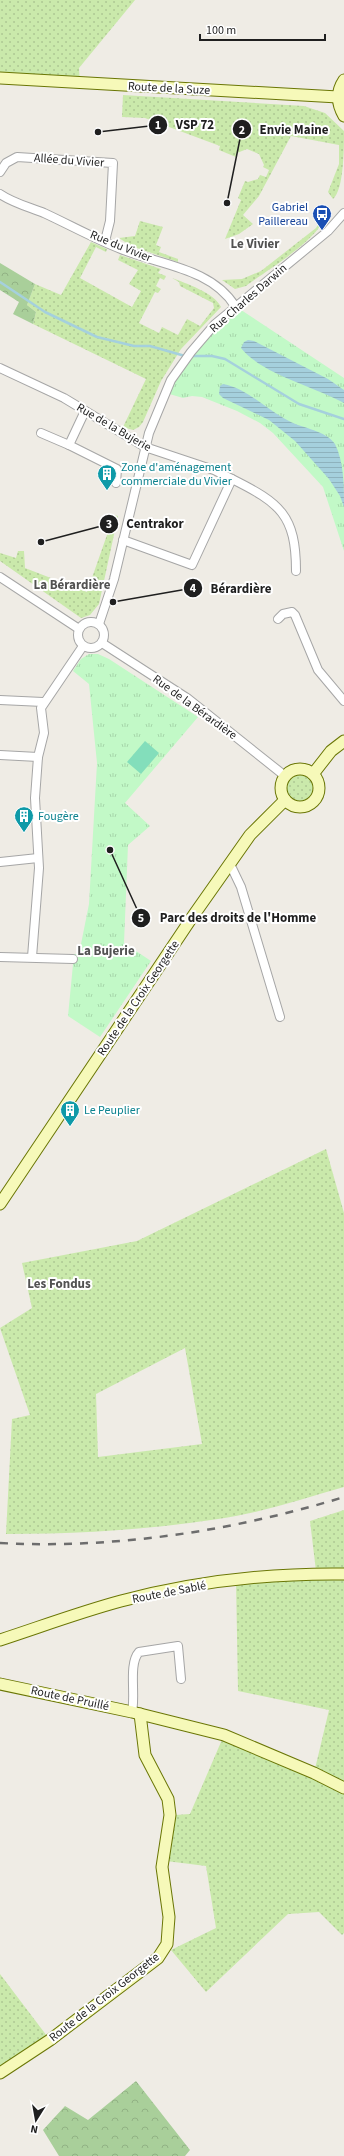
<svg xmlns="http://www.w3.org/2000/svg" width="344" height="2156" viewBox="0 0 344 2156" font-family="'Source Sans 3',sans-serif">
<defs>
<pattern id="grass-dots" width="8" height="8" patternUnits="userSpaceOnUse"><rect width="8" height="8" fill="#cae9ab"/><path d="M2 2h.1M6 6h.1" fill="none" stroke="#adc793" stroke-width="1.8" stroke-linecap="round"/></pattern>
<pattern id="forest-crowns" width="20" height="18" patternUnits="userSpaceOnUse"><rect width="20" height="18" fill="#a9cf9a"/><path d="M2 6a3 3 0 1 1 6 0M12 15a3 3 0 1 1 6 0" fill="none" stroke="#91b184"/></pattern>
<pattern id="park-tufts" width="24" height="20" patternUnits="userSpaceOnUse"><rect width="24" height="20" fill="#c2f9c7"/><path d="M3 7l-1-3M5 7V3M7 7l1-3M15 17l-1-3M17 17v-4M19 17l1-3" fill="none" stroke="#a6d5aa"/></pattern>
<pattern id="water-rules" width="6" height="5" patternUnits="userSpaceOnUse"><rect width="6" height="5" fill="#a5d0dd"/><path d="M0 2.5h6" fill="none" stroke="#8eb2bd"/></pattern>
</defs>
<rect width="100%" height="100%" fill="#efece5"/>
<g fill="url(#grass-dots)" fill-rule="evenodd">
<path d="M 0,0 L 135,0 L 79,68 L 80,83 L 0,78 Z"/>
<path d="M 123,95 L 304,106 L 325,113 L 344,131 C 344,148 344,190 333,199 L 328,192 L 339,164 L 339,145 L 291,136 L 259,196 L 243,215 L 253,224 L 239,234 L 225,239 L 241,200 L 238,198 L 245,181 L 248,182 L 258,179 L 260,175 L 266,177 L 269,170 L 263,167 L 264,165 L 259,154 L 247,149 L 237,153 L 236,157 L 219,150 L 220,146 L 145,118 L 122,117 Z"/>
<path d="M 328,207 C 327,236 268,269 246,286 L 235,289 L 222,280 L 242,279 L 261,271 L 316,228 Z"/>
<path d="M 140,221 L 163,227 L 156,245 L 161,247 L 159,252 L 178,259 L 178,262 L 131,246 L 119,238 L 135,236 Z"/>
<path d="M 91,242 L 107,249 L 106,252 L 96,247 L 80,278 L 132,307 L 141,291 L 129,284 L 138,270 L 118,260 L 120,255 L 161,269 L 158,273 L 166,276 L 164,280 L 160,278 L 156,286 L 161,289 L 158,293 L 155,292 L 139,323 L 159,333 L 162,327 L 178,335 L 187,319 L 200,326 L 214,308 L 213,303 L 180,286 L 179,282 L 172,278 C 185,283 215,293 221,307 L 181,349 L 161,381 L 143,422 L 139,427 L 133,430 L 123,427 L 146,379 L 33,324 L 36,312 L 27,305 L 35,284 L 61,295 Z"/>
<path d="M 114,515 L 118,516 L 99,604 L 90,615 L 81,618 L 0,561 L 0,553 L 16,558 L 18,551 L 24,551 L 25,568 L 87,592 Z"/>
<circle cx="300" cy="788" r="15"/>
<path d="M 326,1149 L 344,1213 L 344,1487 C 302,1499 261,1513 218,1519 C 147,1530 77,1534 6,1534 L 12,1419 L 30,1415 L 0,1328 L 32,1308 L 22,1263 L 137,1241 ZM 185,1348 L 202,1444 L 98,1457 L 96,1394 Z"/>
<path d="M 344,1510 L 344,1933 L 342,1935 L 319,1912 L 288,1914 L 206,1992 L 171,1950 L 216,1928 L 206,1866 L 166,1861 L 175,1815 L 190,1814 L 224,1735 L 314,1773 L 329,1710 L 238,1691 L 236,1580 L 316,1571 L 310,1521 Z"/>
<path d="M 0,1974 L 50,2040 L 20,2067 L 0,2079 Z"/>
</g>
<g fill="url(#forest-crowns)">
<path d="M 0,263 L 35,284 L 27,305 L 36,312 L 33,324 L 13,314 L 19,302 L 0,290 Z"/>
<path d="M 136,2081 L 190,2150 L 185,2156 L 59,2156 L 43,2130 L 65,2106 L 88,2120 Z"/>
</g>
<g fill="url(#park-tufts)">
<path d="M 235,306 L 344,378 L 344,551 L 323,487 L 273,433 L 260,423 L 237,411 L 202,397 L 192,396 L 183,398 L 166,393 L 171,380 Z"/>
<path d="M 89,654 L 98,654 L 109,659 L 198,717 L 125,803 L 150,826 L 128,845 L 124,943 L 151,961 L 100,1037 L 68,1016 L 74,954 L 79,954 L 89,904 L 97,763 L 89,684 L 73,671 L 81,659 Z"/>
</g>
<path fill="#83debb" d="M 145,741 L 159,753 L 141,774 L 127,762 Z"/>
<g fill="url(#water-rules)">
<path d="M 248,340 L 254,341 L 328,379 L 344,390 L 344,403 C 314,386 263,375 241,348 L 244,342 Z"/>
<path d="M 223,384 C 249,389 266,410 289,421 C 304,429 325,430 335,444 C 344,462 344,486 344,507 L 340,496 L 329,479 L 295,441 L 269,420 L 223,398 L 219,394 L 220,386 Z"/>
</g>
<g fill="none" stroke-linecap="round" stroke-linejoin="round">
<g stroke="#a5d0dd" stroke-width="2.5">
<path d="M 0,282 L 45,312 L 97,337 L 134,346 L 150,346 L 185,356"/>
<path d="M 190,356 L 212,356 L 225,359 L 299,404 L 344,419"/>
</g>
<g stroke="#a6a6a6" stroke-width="10">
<g id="street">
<path d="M 0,172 L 6,163 L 17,157 L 113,163 L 110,221 L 105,241"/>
<path d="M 0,194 C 13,203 29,207 44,213 C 70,225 95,239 121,249 C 160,265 211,268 235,306"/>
<path d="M 0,368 L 64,398 L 145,447 L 214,470 L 232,479 L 192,565 L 123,540"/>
<path d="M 85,411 L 69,445 L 117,469 L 116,483"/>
<path d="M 41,433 L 69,445"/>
<path d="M 232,479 C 280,503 296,515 296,571"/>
<path d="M 0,577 L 79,629"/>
<path d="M 278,619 L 283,614 L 292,612 L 295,615 L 318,670 L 344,701"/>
<circle cx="91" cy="635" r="13"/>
<path d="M 99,624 L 114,579 L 149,433 L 171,380 L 191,352 L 215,324 L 328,231 L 344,213"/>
<path d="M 102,643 L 187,698 L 285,776"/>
<path d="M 0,700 L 43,702"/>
<path d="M 0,755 L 38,757"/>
<path d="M 0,862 L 38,858"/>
<path d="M 230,864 L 241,887 L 280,1017"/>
<path d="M 0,957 L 73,959"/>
<path d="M 32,957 L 39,868 L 35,798 L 38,757 L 44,733 L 41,708 L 83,646"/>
<path d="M 132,1712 C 136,1695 128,1664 139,1652 L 178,1646 L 181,1679"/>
</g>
</g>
<g stroke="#6a7605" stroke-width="13">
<g id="secondary">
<path d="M 0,78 L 338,97"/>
<path d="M 344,80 C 336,92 337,104 344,116"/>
<circle cx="300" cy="788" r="19"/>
<path d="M 313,774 L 331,751 L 344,741"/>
<path d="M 0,1204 L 193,916 L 250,835 L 285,800"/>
<path d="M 0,1640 C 40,1627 80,1612 121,1601 C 193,1582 270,1573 344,1574"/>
<path d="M 0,1684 L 132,1712 L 224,1735 L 314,1773 L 344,1788"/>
<path d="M 0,2073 L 50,2040 L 158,1958 L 167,1944 L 168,1930 L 169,1917 L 162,1867 L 170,1815 L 168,1799 L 145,1755 L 140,1714"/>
</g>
</g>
<use href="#street" stroke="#fff" stroke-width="8"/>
<use href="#secondary" stroke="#f6f9b9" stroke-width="11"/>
<path stroke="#6d6d6d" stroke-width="2.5" stroke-dasharray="8 8" stroke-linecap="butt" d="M 0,1543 C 116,1549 233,1531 344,1497"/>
</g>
<defs>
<g id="bus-pin" transform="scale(1)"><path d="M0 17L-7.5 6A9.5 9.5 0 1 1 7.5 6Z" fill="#1a4fb4" stroke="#fff"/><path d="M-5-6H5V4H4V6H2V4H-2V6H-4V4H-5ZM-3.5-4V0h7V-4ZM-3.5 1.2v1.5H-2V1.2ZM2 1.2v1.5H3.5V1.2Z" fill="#fff"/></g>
<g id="building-pin" transform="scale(1)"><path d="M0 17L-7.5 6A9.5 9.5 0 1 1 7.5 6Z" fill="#0f9aa8" stroke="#fff"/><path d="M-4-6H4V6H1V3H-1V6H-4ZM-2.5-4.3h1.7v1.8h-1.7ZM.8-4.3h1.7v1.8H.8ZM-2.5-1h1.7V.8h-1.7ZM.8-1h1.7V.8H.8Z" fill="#fff"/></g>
</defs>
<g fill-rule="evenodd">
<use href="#bus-pin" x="322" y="214"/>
<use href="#building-pin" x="107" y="474"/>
<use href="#building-pin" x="24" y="816"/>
<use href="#building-pin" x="70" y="1110"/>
</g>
<g text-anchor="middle" stroke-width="4" stroke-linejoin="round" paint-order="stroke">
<g font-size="12" fill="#1f1f1f" stroke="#fff">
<text transform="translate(169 88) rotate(3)" y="4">Route de la Suze</text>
<text transform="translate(69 160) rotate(4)" y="4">Allée du Vivier</text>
<text transform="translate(121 246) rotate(22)" y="4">Rue du Vivier</text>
<text transform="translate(248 298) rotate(-41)" y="4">Rue Charles Darwin</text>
<text transform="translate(114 427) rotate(30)" y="4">Rue de la Bujerie</text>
<text transform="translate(195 707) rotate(36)" y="4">Rue de la Bérardière</text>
<text transform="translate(138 998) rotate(-56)" y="4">Route de la Croix Georgette</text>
<text transform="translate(169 1592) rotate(-11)" y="4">Route de Sablé</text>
<text transform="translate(70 1698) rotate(12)" y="4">Route de Pruillé</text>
<text transform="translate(104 1997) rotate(-38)" y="4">Route de la Croix Georgette</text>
</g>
<g font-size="12" fill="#164399" stroke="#fff" text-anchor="end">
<text x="308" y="211">Gabriel<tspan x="308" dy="14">Paillereau</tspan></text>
</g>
<g font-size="12" fill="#0d838f" stroke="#fff" text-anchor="start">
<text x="121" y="471">Zone d'aménagement<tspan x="121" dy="14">commerciale du Vivier</tspan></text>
<text x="38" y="820">Fougère</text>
<text x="84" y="1114">Le Peuplier</text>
</g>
<g font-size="13" font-weight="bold" fill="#525252" stroke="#fff">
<text x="255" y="248">Le Vivier</text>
<text x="72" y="589">La Bérardière</text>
<text x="106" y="955">La Bujerie</text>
<text x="59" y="1288">Les Fondus</text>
</g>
</g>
<path fill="none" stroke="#1f1f1f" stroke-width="1.5" d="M98 132L158 125M227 203L242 129M41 542L109 524M113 602L193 588M110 850L141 918"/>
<g fill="#1f1f1f" stroke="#fff" stroke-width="1.5">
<circle cx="98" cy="132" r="4"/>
<circle cx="227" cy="203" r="4"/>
<circle cx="41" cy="542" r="4"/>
<circle cx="113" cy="602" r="4"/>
<circle cx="110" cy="850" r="4"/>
<circle cx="158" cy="125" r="10"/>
<circle cx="242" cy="129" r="10"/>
<circle cx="109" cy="524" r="10"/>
<circle cx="193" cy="588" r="10"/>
<circle cx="141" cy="918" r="10"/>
</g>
<g font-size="12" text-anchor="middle" font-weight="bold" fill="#fff">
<text x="158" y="129">1</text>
<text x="242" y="134">2</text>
<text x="109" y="528">3</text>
<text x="193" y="592">4</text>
<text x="141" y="922">5</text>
</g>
<g font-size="13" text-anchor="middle" font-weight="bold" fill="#1f1f1f" stroke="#fff" stroke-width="4" stroke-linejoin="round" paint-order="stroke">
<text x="195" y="129">VSP 72</text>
<text x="294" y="134">Envie Maine</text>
<text x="155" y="528">Centrakor</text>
<text x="241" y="593">Bérardière</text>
<text x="238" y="922">Parc des droits de l'Homme</text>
</g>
<g transform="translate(36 2120) rotate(191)" stroke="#ffffff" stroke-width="3" paint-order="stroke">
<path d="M0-3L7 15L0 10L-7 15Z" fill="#1f1f1f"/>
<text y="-6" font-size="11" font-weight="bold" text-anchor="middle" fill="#1f1f1f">N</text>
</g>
<path d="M200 34v6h125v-6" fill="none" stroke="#1f1f1f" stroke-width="2"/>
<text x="206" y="34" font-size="12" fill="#1f1f1f" stroke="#ffffff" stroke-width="3" paint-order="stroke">100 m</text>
</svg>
